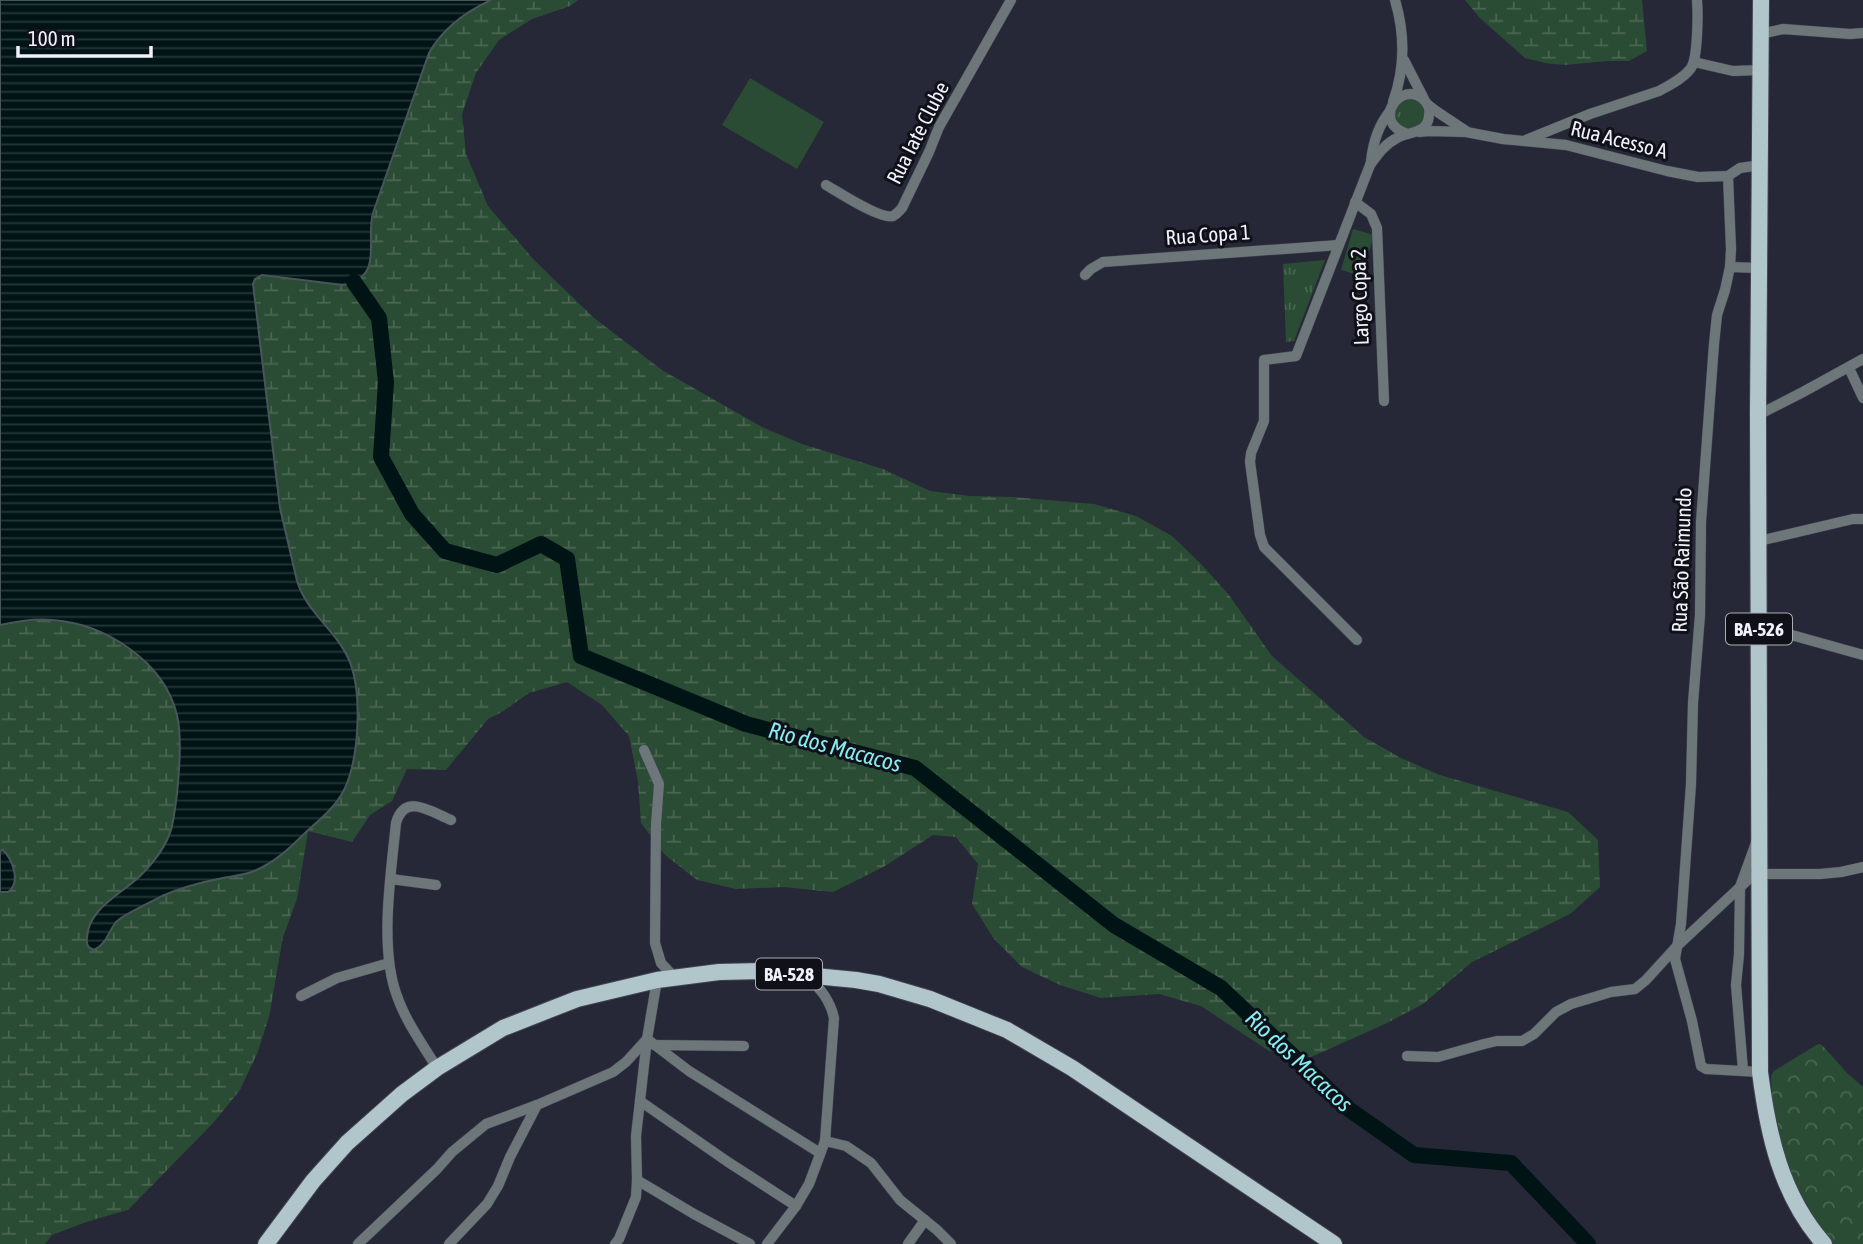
<svg xmlns="http://www.w3.org/2000/svg" width="1863" height="1244" viewBox="0 0 1863 1244" font-family="'Asap Condensed',sans-serif">
<defs>
<pattern id="forest-crowns" width="20" height="18" patternUnits="userSpaceOnUse" patternTransform="scale(1.75)"><rect width="20" height="18" fill="#2b4c34"/><path d="M2 6a3 3 0 1 1 6 0M12 15a3 3 0 1 1 6 0" fill="none" stroke="#4a6652"/></pattern>
<pattern id="wetland-marsh" width="20" height="14" patternUnits="userSpaceOnUse" patternTransform="scale(1.75)"><rect width="20" height="14" fill="#2b4c34"/><path d="M1 5h8M5 5V1M11 12h8M15 12V8" fill="none" stroke="#4a6652"/></pattern>
<pattern id="park-tufts" width="24" height="20" patternUnits="userSpaceOnUse" patternTransform="scale(1.75)"><rect width="24" height="20" fill="#2b4c34"/><path d="M3 7l-1-3M5 7V3M7 7l1-3M15 17l-1-3M17 17v-4M19 17l1-3" fill="none" stroke="#4a6652"/></pattern>
<pattern id="water-rules" width="6" height="5" patternUnits="userSpaceOnUse" patternTransform="scale(1.75)"><rect width="6" height="5" fill="#011415"/><path d="M0 2.5h6" fill="none" stroke="#263738"/></pattern>
</defs>
<rect width="100%" height="100%" fill="#262837"/>
<path fill="url(#forest-crowns)" d="M 1818,1044 L 1822,1045 L 1848,1074 L 1863,1087 L 1863,1244 L 1833,1244 C 1807,1212 1785,1166 1776,1125 C 1772,1109 1772,1092 1771,1076 L 1774,1071 Z"/>
<g fill="url(#wetland-marsh)">
<path d="M 458,0 L 578,0 L 570,6 L 532,19 L 499,40 L 476,73 L 462,114 L 466,154 L 488,206 L 534,260 L 594,318 L 662,370 L 762,427 L 802,444 L 883,469 L 930,491 L 970,496 L 1012,497 L 1094,504 L 1136,516 L 1172,536 L 1201,564 L 1229,595 L 1272,656 L 1364,737 L 1401,758 L 1440,775 L 1568,812 L 1598,840 L 1600,887 L 1570,914 L 1472,962 L 1423,1004 L 1385,1024 L 1311,1057 L 1269,1051 L 1201,1006 L 1159,994 L 1101,998 L 1060,985 L 1022,967 L 994,939 L 972,904 L 978,864 L 956,837 L 933,835 L 885,866 L 833,892 L 784,887 L 736,889 L 697,880 L 665,855 L 641,823 L 638,781 L 629,736 L 602,705 L 567,682 L 529,693 L 502,712 L 488,719 L 446,770 L 407,769 L 392,801 L 370,815 L 352,842 L 308,831 L 297,899 L 283,937 L 269,1017 L 257,1054 L 240,1090 L 214,1122 L 128,1210 L 89,1221 L 52,1235 L 45,1244 L 0,1244 L 0,606 L 188,360 Z"/>
<path d="M 1465,0 L 1642,0 L 1647,51 L 1629,61 L 1608,61 L 1565,65 L 1545,63 L 1525,58 L 1480,18 Z"/>
</g>
<g fill="url(#park-tufts)">
<path d="M 1410,97 L 1424,104 L 1425,121 L 1412,131 L 1396,125 C 1392,105 1392,105 1410,97 Z"/>
<path d="M 1325,260 L 1294,341 L 1286,342 L 1283,264 Z"/>
</g>
<g fill="#2b4c34">
<path d="M 750,78 L 824,122 L 797,169 L 722,125 Z"/>
<path d="M 1353,229 L 1374,235 L 1362,276 L 1341,270 Z"/>
</g>
<g fill="url(#water-rules)" stroke="#48565a" stroke-width="2">
<path d="M 0,0 L 491,0 C 465,12 443,28 429,53 L 373,213 C 365,242 385,276 343,285 L 262,275 L 255,279 L 253,284 L 280,508 L 297,581 C 307,614 340,633 351,665 C 362,697 359,760 344,790 C 335,808 319,820 305,833 C 290,848 274,863 254,871 C 245,875 233,876 223,878 C 202,882 182,887 162,896 C 153,901 122,915 116,922 C 108,932 107,944 94,950 C 88,948 86,945 87,938 C 88,908 122,894 141,875 C 155,861 170,841 173,821 C 178,794 183,740 177,715 C 164,661 105,624 53,620 C 35,618 17,621 0,625 Z"/>
<path d="M 3,850 C 13,860 21,883 8,892 L 0,892 L 0,851 Z"/>
</g>
<g fill="none" stroke-linecap="round" stroke-linejoin="round">
<path stroke="#011415" stroke-width="16" d="M 354,282 L 379,318 L 386,382 L 381,457 L 412,514 L 445,551 L 497,565 L 541,544 L 567,559 L 581,656 L 746,724 L 915,768 L 1114,925 L 1221,988 L 1350,1110 L 1414,1155 L 1511,1163 L 1588,1244"/>
<g stroke="#424452" stroke-width="11">
<g id="street">
<path d="M 1761,34 L 1783,29 L 1850,34 L 1863,33"/>
<path d="M 1404,60 L 1424,99"/>
<path d="M 1694,62 L 1733,71 L 1761,70"/>
<path d="M 1393,102 C 1405,69 1405,34 1395,0"/>
<path d="M 1427,104 L 1436,111 L 1466,131"/>
<path d="M 1419,132 L 1429,131 L 1466,132 L 1503,139 L 1566,145 L 1667,171 L 1698,177 L 1728,176 L 1740,168 L 1761,165"/>
<path d="M 1526,140 L 1590,114 L 1659,91 C 1670,85 1684,78 1691,68 C 1698,58 1698,13 1697,0"/>
<path d="M 1371,161 C 1373,142 1378,126 1390,111"/>
<path d="M 1728,176 L 1731,249 L 1730,267 L 1725,290 L 1717,315 L 1714,344 L 1701,522 L 1700,615 L 1693,703 L 1691,784 L 1681,924 L 1675,959 L 1692,1021 L 1701,1066 L 1706,1069 L 1760,1072"/>
<path d="M 826,185 C 838,192 881,220 893,216 C 897,214 899,211 902,208 L 929,152 L 939,127 L 1011,0"/>
<path d="M 1355,202 L 1371,214 L 1377,228 L 1384,401"/>
<path d="M 1730,267 L 1759,268"/>
<path d="M 1085,275 L 1091,269 L 1103,262 L 1339,245"/>
<path d="M 1849,368 L 1863,398"/>
<path d="M 1758,415 L 1803,392 L 1863,359"/>
<path d="M 1759,541 L 1853,519 L 1863,519"/>
<path d="M 1759,626 L 1863,655"/>
<path d="M 1357,640 L 1264,547 L 1260,535 L 1250,462 L 1251,453 L 1264,421 L 1264,360 L 1296,356 L 1370,165 C 1378,154 1385,144 1397,138 C 1410,131 1428,134 1429,115 C 1430,110 1428,104 1424,100 C 1402,78 1369,122 1408,134"/>
<path d="M 644,750 L 659,784 L 656,824 L 655,943 L 661,963 L 674,977"/>
<path d="M 391,879 L 436,885"/>
<path d="M 301,996 L 337,978 L 389,963"/>
<path d="M 654,1045 L 744,1046"/>
<path d="M 1407,1056 L 1438,1057 L 1484,1044 L 1497,1041 L 1522,1041 L 1534,1034 L 1556,1012 L 1571,1004 L 1611,992 L 1635,989 L 1646,980 L 1677,946 L 1752,876 L 1759,874 L 1820,874 L 1841,872 L 1863,867"/>
<path d="M 437,1068 C 423,1045 406,1022 397,996 C 379,948 391,874 396,823 C 405,792 431,812 451,820"/>
<path d="M 1743,1070 L 1736,985 L 1739,954 L 1740,887 L 1756,843"/>
<path d="M 640,1101 L 728,1162 L 796,1206"/>
<path d="M 825,1141 L 846,1146 L 871,1163 L 900,1200 L 937,1230 L 951,1244"/>
<path d="M 637,1180 L 694,1214 L 750,1244"/>
<path d="M 358,1244 L 437,1169 L 452,1152 L 486,1124 L 537,1105 L 613,1072 L 626,1062 L 647,1039 L 689,1071 L 820,1153"/>
<path d="M 449,1244 L 487,1204 L 498,1186 L 510,1157 L 537,1105"/>
<path d="M 615,1244 L 619,1239 L 636,1197 L 637,1180 L 636,1136 L 647,1039 L 657,980"/>
<path d="M 767,1244 L 796,1206 L 809,1184 L 825,1141 L 834,1018 C 830,1000 821,990 808,976"/>
<path d="M 908,1244 L 925,1220"/>
</g>
</g>
<g stroke="#424452" stroke-width="18">
<g id="primary">
<path d="M 1761,0 L 1758,415 L 1760,1072 C 1768,1135 1781,1195 1824,1244"/>
<path d="M 266,1244 L 313,1181 L 347,1143 L 402,1094 L 437,1068 L 503,1028 L 577,999 L 657,980 L 719,972 L 763,971 L 856,980 L 879,984 L 930,999 L 1007,1030 L 1072,1068 L 1334,1244"/>
</g>
</g>
<use href="#street" stroke="#6d777a" stroke-width="10"/>
<use href="#primary" stroke="#b1c6cb" stroke-width="16"/>
</g>
<g text-anchor="middle" stroke-width="6" stroke-linejoin="round" paint-order="stroke">
<g fill="#101118" stroke="#acaeb7" stroke-width="2">
<rect x="1726" y="613.5" width="66" height="31" rx="5"/>
<rect x="756" y="958.5" width="66" height="31" rx="5"/>
</g>
<g font-size="19" font-weight="bold" fill="#eff1fb">
<text x="1759" y="636">BA-526</text>
<text x="789" y="981">BA-528</text>
</g>
<g font-size="21" fill="#eff1fb" stroke="#101118">
<text transform="translate(918 133) rotate(-63)" y="7">Rua Iate Clube</text>
<text transform="translate(1619 140) rotate(14)" y="7">Rua Acesso A</text>
<text transform="translate(1208 235) rotate(-4)" y="7">Rua Copa 1</text>
<text transform="translate(1360 297) rotate(-92)" y="7">Largo Copa 2</text>
<text transform="translate(1682 560) rotate(-88)" y="7">Rua São Raimundo</text>
</g>
<g font-size="23" font-style="italic" fill="#84eef2" stroke="#101118">
<text transform="translate(835 747) rotate(15)" y="8">Rio dos Macacos</text>
<text transform="translate(1299 1061) rotate(43)" y="8">Rio dos Macacos</text>
</g>
</g>
<path d="M18 46v10h133v-10" fill="none" stroke="#eff1fb" stroke-width="3.5"/>
<text x="28" y="46" font-size="21" fill="#eff1fb" stroke="#101118" stroke-width="5" paint-order="stroke">100 m</text>
</svg>
